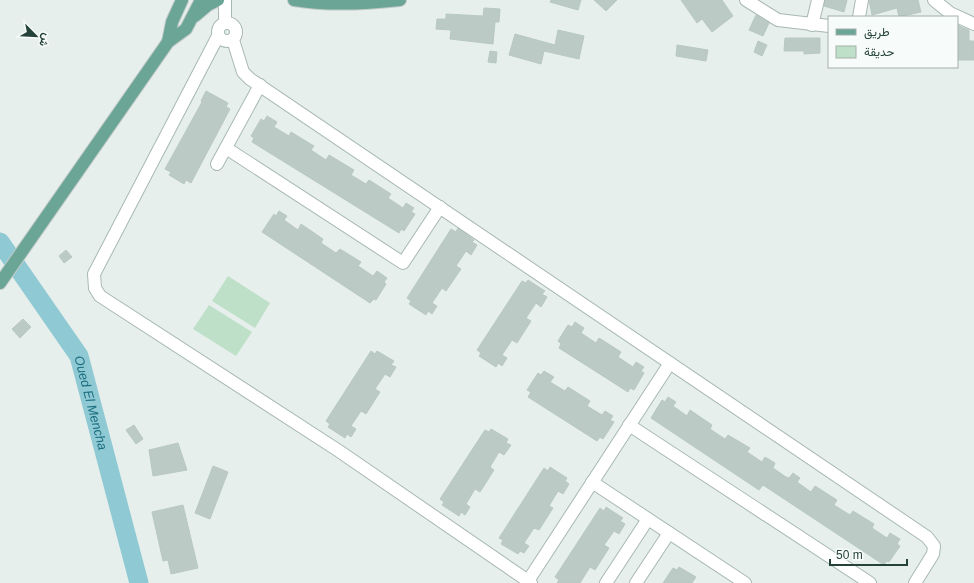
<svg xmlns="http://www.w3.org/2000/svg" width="974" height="583" viewBox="0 0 974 583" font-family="Helvetica,Vazirmatn,sans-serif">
<rect width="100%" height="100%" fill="#e6efeb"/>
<g fill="#bfe0c8">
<path d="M 228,276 L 270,303 L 255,328 L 212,301 Z"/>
<path d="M 209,305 L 252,332 L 236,356 L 193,329 Z"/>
</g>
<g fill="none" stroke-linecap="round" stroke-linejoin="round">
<path stroke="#8ec9d4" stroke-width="19" id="s1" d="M 0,242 L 79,356 L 139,583"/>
</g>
<g fill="#bbcac4" stroke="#b8c9c2">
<path d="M 551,0 L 581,0 L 578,10 L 550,2 Z"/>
<path d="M 594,0 L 617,0 L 606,11 Z"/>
<path d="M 681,0 L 722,0 L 733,16 L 712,32 L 702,19 L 697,23 Z"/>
<path d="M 825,0 L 847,0 L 844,12 L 824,6 Z"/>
<path d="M 869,0 L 918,0 L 921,12 L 899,17 L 897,8 L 872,15 Z"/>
<path d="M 484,8 L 500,9 L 499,22 L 495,22 L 493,44 L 450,39 L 451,30 L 436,29 L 437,19 L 446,19 L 446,14 L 483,16 Z"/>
<path d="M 756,15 L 769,23 L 763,36 L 749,30 Z"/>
<path d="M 957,25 L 969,30 L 969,41 L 974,41 L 974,60 L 958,60 Z"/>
<path d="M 558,30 L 584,36 L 579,59 L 544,51 L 541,64 L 509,55 L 515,34 L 555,45 Z"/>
<path d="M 785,38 L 820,38 L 820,53 L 804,54 L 804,51 L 784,51 Z"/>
<path d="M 758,41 L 767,45 L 762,56 L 754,52 Z"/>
<path d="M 677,45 L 708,50 L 706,61 L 676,56 Z"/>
<path d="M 490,51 L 497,52 L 496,63 L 488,62 Z"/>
<path d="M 206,91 L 228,103 L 226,107 L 230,109 L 191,183 L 186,180 L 184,184 L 169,175 L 171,172 L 165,169 L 202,102 L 201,101 Z"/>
<path d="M 267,116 L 277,122 L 274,127 L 289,136 L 291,132 L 314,146 L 311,150 L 326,160 L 329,155 L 354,170 L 351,175 L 366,184 L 369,180 L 391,194 L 388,198 L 403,208 L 406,203 L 414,208 L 411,212 L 415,214 L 404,231 L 401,229 L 399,233 L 252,142 L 254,138 L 251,136 L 261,119 L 264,121 Z"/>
<path d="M 279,211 L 287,216 L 284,220 L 298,230 L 301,224 L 323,239 L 321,243 L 336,253 L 340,249 L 361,262 L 358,266 L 373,276 L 377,271 L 387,278 L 384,282 L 386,284 L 376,300 L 374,299 L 370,303 L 262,232 L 274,214 L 276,216 Z"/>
<path d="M 458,228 L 474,240 L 472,242 L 477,245 L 471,255 L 466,251 L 456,266 L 461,269 L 446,291 L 442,288 L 432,303 L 437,306 L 432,314 L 428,311 L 426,315 L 409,304 L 411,301 L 407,298 L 451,229 L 456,232 Z"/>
<path d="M 66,250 L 72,257 L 64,263 L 59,256 Z"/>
<path d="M 528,280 L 545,291 L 542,294 L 547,297 L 541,307 L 536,303 L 526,318 L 531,321 L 517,343 L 512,340 L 502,355 L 507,358 L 502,366 L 498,363 L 496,367 L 479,356 L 481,353 L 477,350 L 522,281 L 526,283 Z"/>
<path d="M 23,319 L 31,327 L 20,338 L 12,329 Z"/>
<path d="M 575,322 L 584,328 L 581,333 L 596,343 L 599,338 L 621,352 L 618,357 L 633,367 L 636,362 L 644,367 L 641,371 L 644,373 L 634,390 L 630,388 L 628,392 L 559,348 L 561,344 L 558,341 L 568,325 L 572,327 Z"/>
<path d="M 371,351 L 375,354 L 377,351 L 394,361 L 391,365 L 396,367 L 390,377 L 385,374 L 375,389 L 380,392 L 366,414 L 361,411 L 351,426 L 356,429 L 351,437 L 347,434 L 345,438 L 328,427 L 330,424 L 326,421 Z"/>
<path d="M 544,371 L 554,377 L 550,382 L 565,391 L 568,387 L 590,401 L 587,406 L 602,415 L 605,411 L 613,416 L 610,420 L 614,422 L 603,439 L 600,437 L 597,441 L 528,397 L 531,392 L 527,390 L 538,373 L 541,375 Z"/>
<path d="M 668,397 L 676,402 L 673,406 L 687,416 L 690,410 L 712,425 L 710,429 L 725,439 L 728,435 L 750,448 L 747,452 L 762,462 L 765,457 L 775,463 L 773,468 L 786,477 L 789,478 L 793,473 L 800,478 L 797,482 L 811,492 L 815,486 L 837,500 L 834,505 L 850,515 L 853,511 L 874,524 L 872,528 L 887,538 L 890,533 L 900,539 L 897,544 L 900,546 L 889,562 L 887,561 L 884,565 L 763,485 L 759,490 L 651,418 L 662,400 L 665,402 Z"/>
<path d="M 134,425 L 143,439 L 136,444 L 126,430 Z"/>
<path d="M 491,429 L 508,439 L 506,443 L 511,445 L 504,455 L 499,452 L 490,467 L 494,470 L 480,492 L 475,489 L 466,504 L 470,507 L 465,515 L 461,512 L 459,516 L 442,505 L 444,502 L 440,499 L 485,430 L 489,432 Z"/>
<path d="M 178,443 L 187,470 L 153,476 L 149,450 Z"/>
<path d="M 213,466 L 228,472 L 210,519 L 195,513 Z"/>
<path d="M 550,467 L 567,478 L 565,481 L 569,484 L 563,494 L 558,491 L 549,506 L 553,508 L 539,530 L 534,528 L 524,543 L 529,546 L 524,553 L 520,551 L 518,554 L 501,544 L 503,540 L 499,538 L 544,468 L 548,471 Z"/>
<path d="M 183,505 L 198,568 L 171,574 L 168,560 L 163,561 L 152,512 Z"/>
<path d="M 606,507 L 623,518 L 620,521 L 625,524 L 619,534 L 614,531 L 604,545 L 609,548 L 595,570 L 590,567 L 580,583 L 557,583 L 559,580 L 555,577 L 600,508 L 604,511 Z"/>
<path d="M 679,567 L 696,577 L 692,583 L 663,583 L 673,568 L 677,570 Z"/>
</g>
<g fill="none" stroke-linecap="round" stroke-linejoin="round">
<g stroke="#a8b8b2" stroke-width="14">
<g id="minor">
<path d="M 225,0 L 225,23"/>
<path d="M 746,0 L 778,20 L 829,26"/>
<path d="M 934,0 L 950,13 L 974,24"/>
<path d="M 859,17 L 862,0"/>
<circle cx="227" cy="32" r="9"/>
<path d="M 812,25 L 818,0"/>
<path d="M 218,36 L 94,274 L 95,288 L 100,296 L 339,451 L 531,583"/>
<path d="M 233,40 L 243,72 L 250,79 L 927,537 L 934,546 L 933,554 L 915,583"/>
<path d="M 226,148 L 403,263 L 440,207"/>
<path d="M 217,164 L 260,85"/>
<path d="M 629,425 L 870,583"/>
<path d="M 592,482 L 745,583"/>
<path d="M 528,581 L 670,363"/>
<path d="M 606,583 L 648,519"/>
<path d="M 636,583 L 669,533"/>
</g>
</g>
<g stroke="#c2cac8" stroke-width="14">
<g id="major">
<path d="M 294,0 C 329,6 364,4 400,0"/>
<path d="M 195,16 L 208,5 L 218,0"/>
<path d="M 168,42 L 172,22 L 182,0"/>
<path d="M 0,283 L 168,42 L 186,29 L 201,0"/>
</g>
</g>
<use href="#minor" stroke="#fff" stroke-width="12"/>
<use href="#major" stroke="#6aa596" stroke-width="12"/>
</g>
<g text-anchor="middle" stroke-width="3.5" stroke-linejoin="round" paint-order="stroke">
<g font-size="13" font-style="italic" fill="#1c6f80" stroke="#f7fbf9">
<text dy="5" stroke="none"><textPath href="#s1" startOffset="187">Oued El Mencha</textPath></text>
</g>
</g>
<rect x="828" y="16" width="130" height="52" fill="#f7fbf9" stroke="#a3b1ad"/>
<rect x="836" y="29" width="20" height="6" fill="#6aa596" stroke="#a3b1ad"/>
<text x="864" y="36" font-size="12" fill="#24423a">طريق</text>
<rect x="836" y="46" width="20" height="12" fill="#bfe0c8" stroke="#a3b1ad"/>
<text x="864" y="56" font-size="12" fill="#24423a">حديقة</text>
<g transform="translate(36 36) rotate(114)" stroke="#f7fbf9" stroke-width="3" paint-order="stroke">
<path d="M0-3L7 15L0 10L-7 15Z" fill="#24423a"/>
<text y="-6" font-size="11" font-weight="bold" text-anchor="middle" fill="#24423a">ش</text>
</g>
<path d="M830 559v6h77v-6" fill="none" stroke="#24423a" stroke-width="2"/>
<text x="836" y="559" font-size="12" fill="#24423a" stroke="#f7fbf9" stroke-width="3" paint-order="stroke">50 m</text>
</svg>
